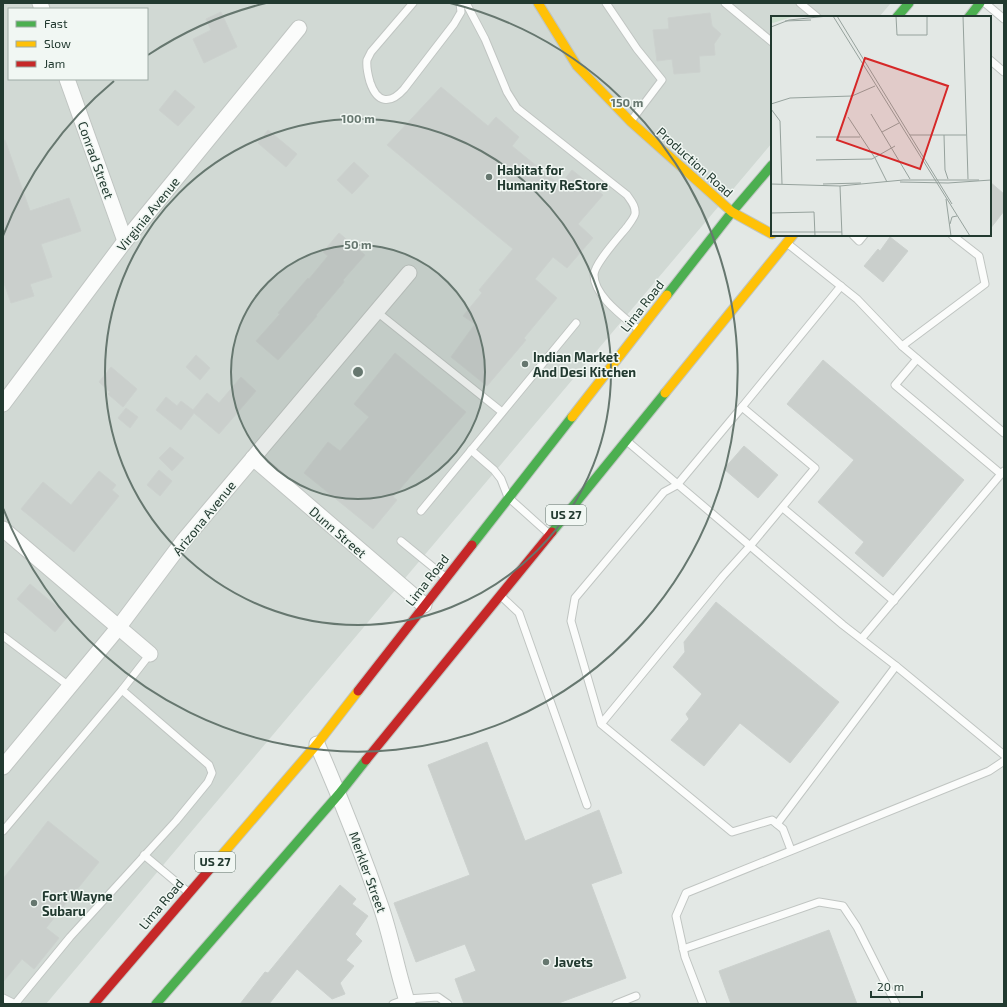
<svg xmlns="http://www.w3.org/2000/svg" width="1007" height="1007" viewBox="0 0 1007 1007" font-family="'Exo 2',sans-serif">
<rect width="100%" height="100%" fill="#e3e8e5"/>
<path fill="#d1d9d4" fill-rule="evenodd" d="M 3,3 L 891,3 L 879,17 L 772,17 L 772,143 L 46,1004 L 3,1004 ZM 9,9 L 147,9 L 147,79 L 9,79 Z"/>
<g fill="#cacfcc" stroke="#ccd1ce">
<path d="M 221,12 L 237,47 L 204,63 L 193,39 L 211,30 L 206,19 Z"/>
<path d="M 710,13 L 712,26 L 721,34 L 714,44 L 715,55 L 699,56 L 700,72 L 674,74 L 672,59 L 657,61 L 653,30 L 669,29 L 668,18 Z"/>
<path d="M 441,87 L 488,126 L 496,117 L 519,137 L 512,146 L 560,185 L 572,170 L 603,195 L 578,224 L 593,238 L 567,268 L 553,257 L 535,279 L 557,298 L 524,338 L 526,340 L 487,386 L 451,357 L 475,324 L 463,316 L 482,293 L 479,290 L 513,249 L 387,145 Z"/>
<path d="M 175,90 L 195,107 L 178,126 L 159,110 Z"/>
<path d="M 268,130 L 297,154 L 286,167 L 258,143 Z"/>
<path d="M 5,140 L 30,211 L 69,198 L 81,231 L 41,244 L 52,277 L 30,284 L 34,296 L 11,303 L 3,280 L 3,141 Z"/>
<path d="M 354,162 L 369,176 L 352,194 L 337,180 Z"/>
<path d="M 990,182 L 1004,194 L 1004,211 L 990,229 Z"/>
<path d="M 339,233 L 365,255 L 343,280 L 344,282 L 316,315 L 317,316 L 278,360 L 256,341 L 280,314 L 278,313 L 308,278 L 309,279 L 328,256 L 323,252 Z"/>
<path d="M 890,237 L 908,251 L 883,282 L 864,266 L 878,249 L 880,251 Z"/>
<path d="M 395,353 L 466,412 L 393,497 L 397,500 L 373,529 L 304,473 L 328,442 L 340,451 L 369,417 L 354,404 Z"/>
<path d="M 196,355 L 210,368 L 200,380 L 186,367 Z"/>
<path d="M 823,360 L 964,480 L 883,577 L 855,553 L 864,542 L 818,502 L 854,460 L 787,404 Z"/>
<path d="M 111,367 L 137,389 L 123,407 L 108,394 L 110,392 L 99,382 Z"/>
<path d="M 241,377 L 256,391 L 219,434 L 194,413 L 181,430 L 156,410 L 166,397 L 177,406 L 181,401 L 193,410 L 207,393 L 219,403 Z"/>
<path d="M 126,408 L 138,417 L 130,428 L 118,418 Z"/>
<path d="M 744,446 L 778,475 L 758,498 L 724,469 Z"/>
<path d="M 170,447 L 184,458 L 172,471 L 159,458 Z"/>
<path d="M 159,470 L 172,481 L 160,496 L 147,485 Z"/>
<path d="M 99,471 L 116,485 L 112,490 L 119,496 L 74,552 L 21,509 L 43,482 L 71,505 Z"/>
<path d="M 30,584 L 68,616 L 55,632 L 17,599 Z"/>
<path d="M 716,602 L 839,702 L 790,763 L 740,723 L 704,766 L 671,740 L 689,719 L 686,714 L 702,694 L 673,667 L 685,652 L 684,642 Z"/>
<path d="M 487,742 L 525,841 L 599,810 L 622,873 L 591,884 L 626,978 L 556,1004 L 464,1004 L 455,979 L 476,971 L 465,944 L 416,962 L 394,903 L 470,875 L 428,765 Z"/>
<path d="M 48,821 L 99,862 L 46,928 L 59,938 L 34,969 L 22,959 L 3,982 L 3,879 Z"/>
<path d="M 340,885 L 356,899 L 352,904 L 368,916 L 355,934 L 362,941 L 346,960 L 354,966 L 340,983 L 345,994 L 332,999 L 297,969 L 269,1004 L 240,1004 L 265,972 L 268,973 Z"/>
<path d="M 829,930 L 857,1004 L 731,1004 L 719,971 Z"/>
</g>
<g fill="none" stroke-linecap="round" stroke-linejoin="round">
<g stroke="#c0c5c2" stroke-width="9">
<g id="lane">
<path d="M 413,3 L 371,52 C 370,54 368,58 367,60 C 366,68 368,75 370,82 C 377,103 390,105 404,89 L 454,24 L 461,12 L 460,3"/>
<path d="M 466,3 L 485,39 L 507,92 L 517,108 L 627,195 C 631,201 636,206 635,214 C 634,218 629,224 627,227 C 619,237 594,264 594,275 C 594,296 624,317 638,329"/>
<path d="M 606,3 L 637,49 L 662,80 L 631,121"/>
<path d="M 725,3 L 772,42"/>
<path d="M 800,3 L 817,17"/>
<path d="M 985,3 L 1004,19"/>
<path d="M 990,60 L 1004,72"/>
<path d="M 853,235 L 859,241 L 864,235"/>
<path d="M 788,244 L 857,299 L 902,346 L 1004,433"/>
<path d="M 377,312 L 502,412"/>
<path d="M 902,346 L 985,284 L 979,256 L 952,235"/>
<path d="M 917,359 L 895,385 L 1001,474 L 1004,471"/>
<path d="M 742,407 L 841,286"/>
<path d="M 628,442 L 843,625 L 896,666 L 1004,755"/>
<path d="M 471,450 L 494,470 L 501,479 L 508,497 L 548,533"/>
<path d="M 783,508 L 894,601"/>
<path d="M 421,511 L 576,323"/>
<path d="M 401,541 L 445,577"/>
<path d="M 502,597 L 519,613 L 587,805"/>
<path d="M 3,636 L 69,686"/>
<path d="M 862,638 L 1001,474"/>
<path d="M 601,724 L 723,576 L 750,546 L 815,468 L 742,407 L 677,485 L 664,492 L 575,598 L 571,621 L 601,724 L 732,832 L 772,820 L 783,829 L 791,850"/>
<path d="M 777,824 L 896,666"/>
<path d="M 3,831 L 122,690 L 150,654"/>
<path d="M 144,855 L 188,892"/>
<path d="M 683,949 L 819,902 L 843,906 L 857,927 L 896,1004"/>
<path d="M 3,998 L 15,1004"/>
<path d="M 15,1004 L 70,937 L 176,821 L 208,782 L 212,773 L 209,765 L 122,690"/>
<path d="M 393,1004 L 407,999 L 438,997 L 448,1004"/>
<path d="M 616,1004 L 636,996"/>
<path d="M 703,1004 L 685,957 L 676,916 L 686,893 L 989,771 L 1004,761"/>
</g>
</g>
<g stroke="#c0c5c2" stroke-width="17">
<g id="street">
<path d="M 40,3 L 42,9"/>
<path d="M 67,79 L 125,241"/>
<path d="M 3,404 L 125,241 L 299,28"/>
<path d="M 253,458 L 424,605"/>
<path d="M 3,529 L 150,654"/>
<path d="M 317,744 C 340,797 362,852 381,907 C 392,939 397,972 408,1004"/>
<path d="M 3,767 L 118,628 L 184,540 L 409,273"/>
</g>
</g>
<g stroke="#bfc5c2" stroke-width="11">
<g id="fast">
<path d="M 897,17 L 909,3"/>
<path d="M 969,17 L 980,3"/>
<path d="M 667,295 L 732,212 L 772,165"/>
<path d="M 552,532 L 665,393"/>
<path d="M 472,545 L 572,417"/>
<path d="M 156,1004 L 339,794 L 366,760"/>
</g>
</g>
<g stroke="#bfc5c2" stroke-width="11">
<g id="slow">
<path d="M 538,3 L 577,66 L 631,122 L 732,212 L 772,234"/>
<path d="M 665,393 L 793,235"/>
<path d="M 572,417 L 667,295"/>
<path d="M 215,863 L 317,744 L 358,691"/>
</g>
</g>
<g stroke="#bfc5c2" stroke-width="11">
<g id="jam">
<path d="M 358,691 L 472,545"/>
<path d="M 366,760 L 552,532"/>
<path d="M 94,1004 L 215,863"/>
</g>
</g>
<use href="#lane" stroke="#fbfcfb" stroke-width="7"/>
<use href="#street" stroke="#fbfcfb" stroke-width="15"/>
<use href="#fast" stroke="#4caf50" stroke-width="9"/>
<use href="#slow" stroke="#ffc107" stroke-width="9"/>
<use href="#jam" stroke="#c62828" stroke-width="9"/>
</g>
<circle cx="358" cy="372" r="127" fill="#66776f" fill-opacity=".12"/>
<g fill="none" stroke="#66776f" stroke-width="2">
<circle cx="358" cy="372" r="127"/>
<circle cx="358" cy="372" r="253"/>
<path d="M3 236A380 380 0 0 1 114 81M148 55A380 380 0 0 1 266 3M450 3A380 380 0 1 1 3 508"/>
</g>
<g fill="#66776f" stroke="#f1f7f3" stroke-width="1.5">
<circle cx="489" cy="177" r="4"/>
<circle cx="525" cy="364" r="4"/>
<circle cx="34" cy="903" r="4"/>
<circle cx="546" cy="962" r="4"/>
</g>
<g text-anchor="middle" stroke-width="3" stroke-linejoin="round" paint-order="stroke">
<g fill="#f1f7f3" stroke="#60736a" stroke-width="1">
<rect x="546" y="505" width="40" height="20" rx="3"/>
<rect x="195" y="852" width="40" height="20" rx="3"/>
</g>
<g font-size="12" font-weight="bold" fill="#223a30">
<text x="566" y="519">US 27</text>
<text x="215" y="866">US 27</text>
</g>
<g font-size="13" fill="#223a30" stroke="#f1f7f3">
<text transform="translate(96 160) rotate(70)" y="5">Conrad Street</text>
<text transform="translate(695 162) rotate(42)" y="5">Production Road</text>
<text transform="translate(148 214) rotate(-51)" y="5">Virginia Avenue</text>
<text transform="translate(642 306) rotate(-52)" y="5">Lima Road</text>
<text transform="translate(204 518) rotate(-51)" y="5">Arizona Avenue</text>
<text transform="translate(338 532) rotate(41)" y="5">Dunn Street</text>
<text transform="translate(427 580) rotate(-52)" y="5">Lima Road</text>
<text transform="translate(368 872) rotate(70)" y="5">Merkler Street</text>
<text transform="translate(161 904) rotate(-50)" y="5">Lima Road</text>
</g>
<g font-size="13" font-weight="bold" fill="#223a30" stroke="#f1f7f3" text-anchor="start">
<text x="497" y="175">Habitat for<tspan x="497" dy="15">Humanity ReStore</tspan></text>
<text x="533" y="362">Indian Market<tspan x="533" dy="15">And Desi Kitchen</tspan></text>
<text x="42" y="901">Fort Wayne<tspan x="42" dy="15">Subaru</tspan></text>
<text x="554" y="967">Javets</text>
</g>
</g>
<g transform="translate(771 16)">
<rect width="220" height="220" fill="#e3e8e5"/>
<path d="M 0,0 L 24,0 L 2,7 L 0,6 Z" fill="#cde0d0"/>
<path fill="none" stroke="#96a29d" stroke-width="1" d="M 62,0 L 199,220M 66,0 L 181,188M 125,0 L 126,19 L 156,19 L 156,0M 192,0 L 197,163M 14,5 L 40,4M 0,11 L 18,4 L 57,0M 0,88 L 19,82 L 81,80 L 104,70M 0,93 L 9,105 L 11,168M 100,98 L 139,163M 77,101 L 104,142 L 116,166M 111,116 L 128,107M 139,119 L 195,119M 173,119 L 174,154 L 177,163M 45,121 L 89,121M 45,144 L 101,143 L 124,130M 129,166 L 177,167 L 220,164M 0,168 L 69,170 L 132,164 L 208,164M 52,168 L 90,167M 69,170 L 71,220M 175,183 L 180,220M 0,197 L 43,196 L 44,220M 179,208 L 181,201 L 186,200M 0,216 L 71,216"/>
<path fill="#d62828" fill-opacity="0.15" stroke="#d62828" stroke-width="2" d="M 94,42 L 177,70 L 149,153 L 66,124 Z"/>
<rect width="220" height="220" fill="none" stroke="#223a30" stroke-width="2"/>
</g>
<circle cx="358" cy="372" r="6" fill="#66776f" stroke="#f1f7f3" stroke-width="2"/>
<g font-size="12" text-anchor="middle" font-weight="bold" fill="#66776f" stroke="#f1f7f3" stroke-width="3" stroke-linejoin="round" paint-order="stroke">
<text x="627" y="107">150 m</text>
<text x="358" y="123">100 m</text>
<text x="358" y="249">50 m</text>
</g>
<rect width="1007" height="1007" fill="none" stroke="#223a30" stroke-width="8"/>
<rect x="8" y="8" width="140" height="72" fill="#f1f7f3" stroke="#9eaba5"/>
<rect x="16" y="21" width="20" height="6" fill="#4caf50" stroke="#9eaba5"/>
<text x="44" y="28" font-size="12" fill="#223a30">Fast</text>
<rect x="16" y="41" width="20" height="6" fill="#ffc107" stroke="#9eaba5"/>
<text x="44" y="48" font-size="12" fill="#223a30">Slow</text>
<rect x="16" y="61" width="20" height="6" fill="#c62828" stroke="#9eaba5"/>
<text x="44" y="68" font-size="12" fill="#223a30">Jam</text>
<path d="M871 991v6h51v-6" fill="none" stroke="#223a30" stroke-width="2"/>
<text x="877" y="991" font-size="12" fill="#223a30" stroke="#f1f7f3" stroke-width="3" paint-order="stroke">20 m</text>
</svg>
